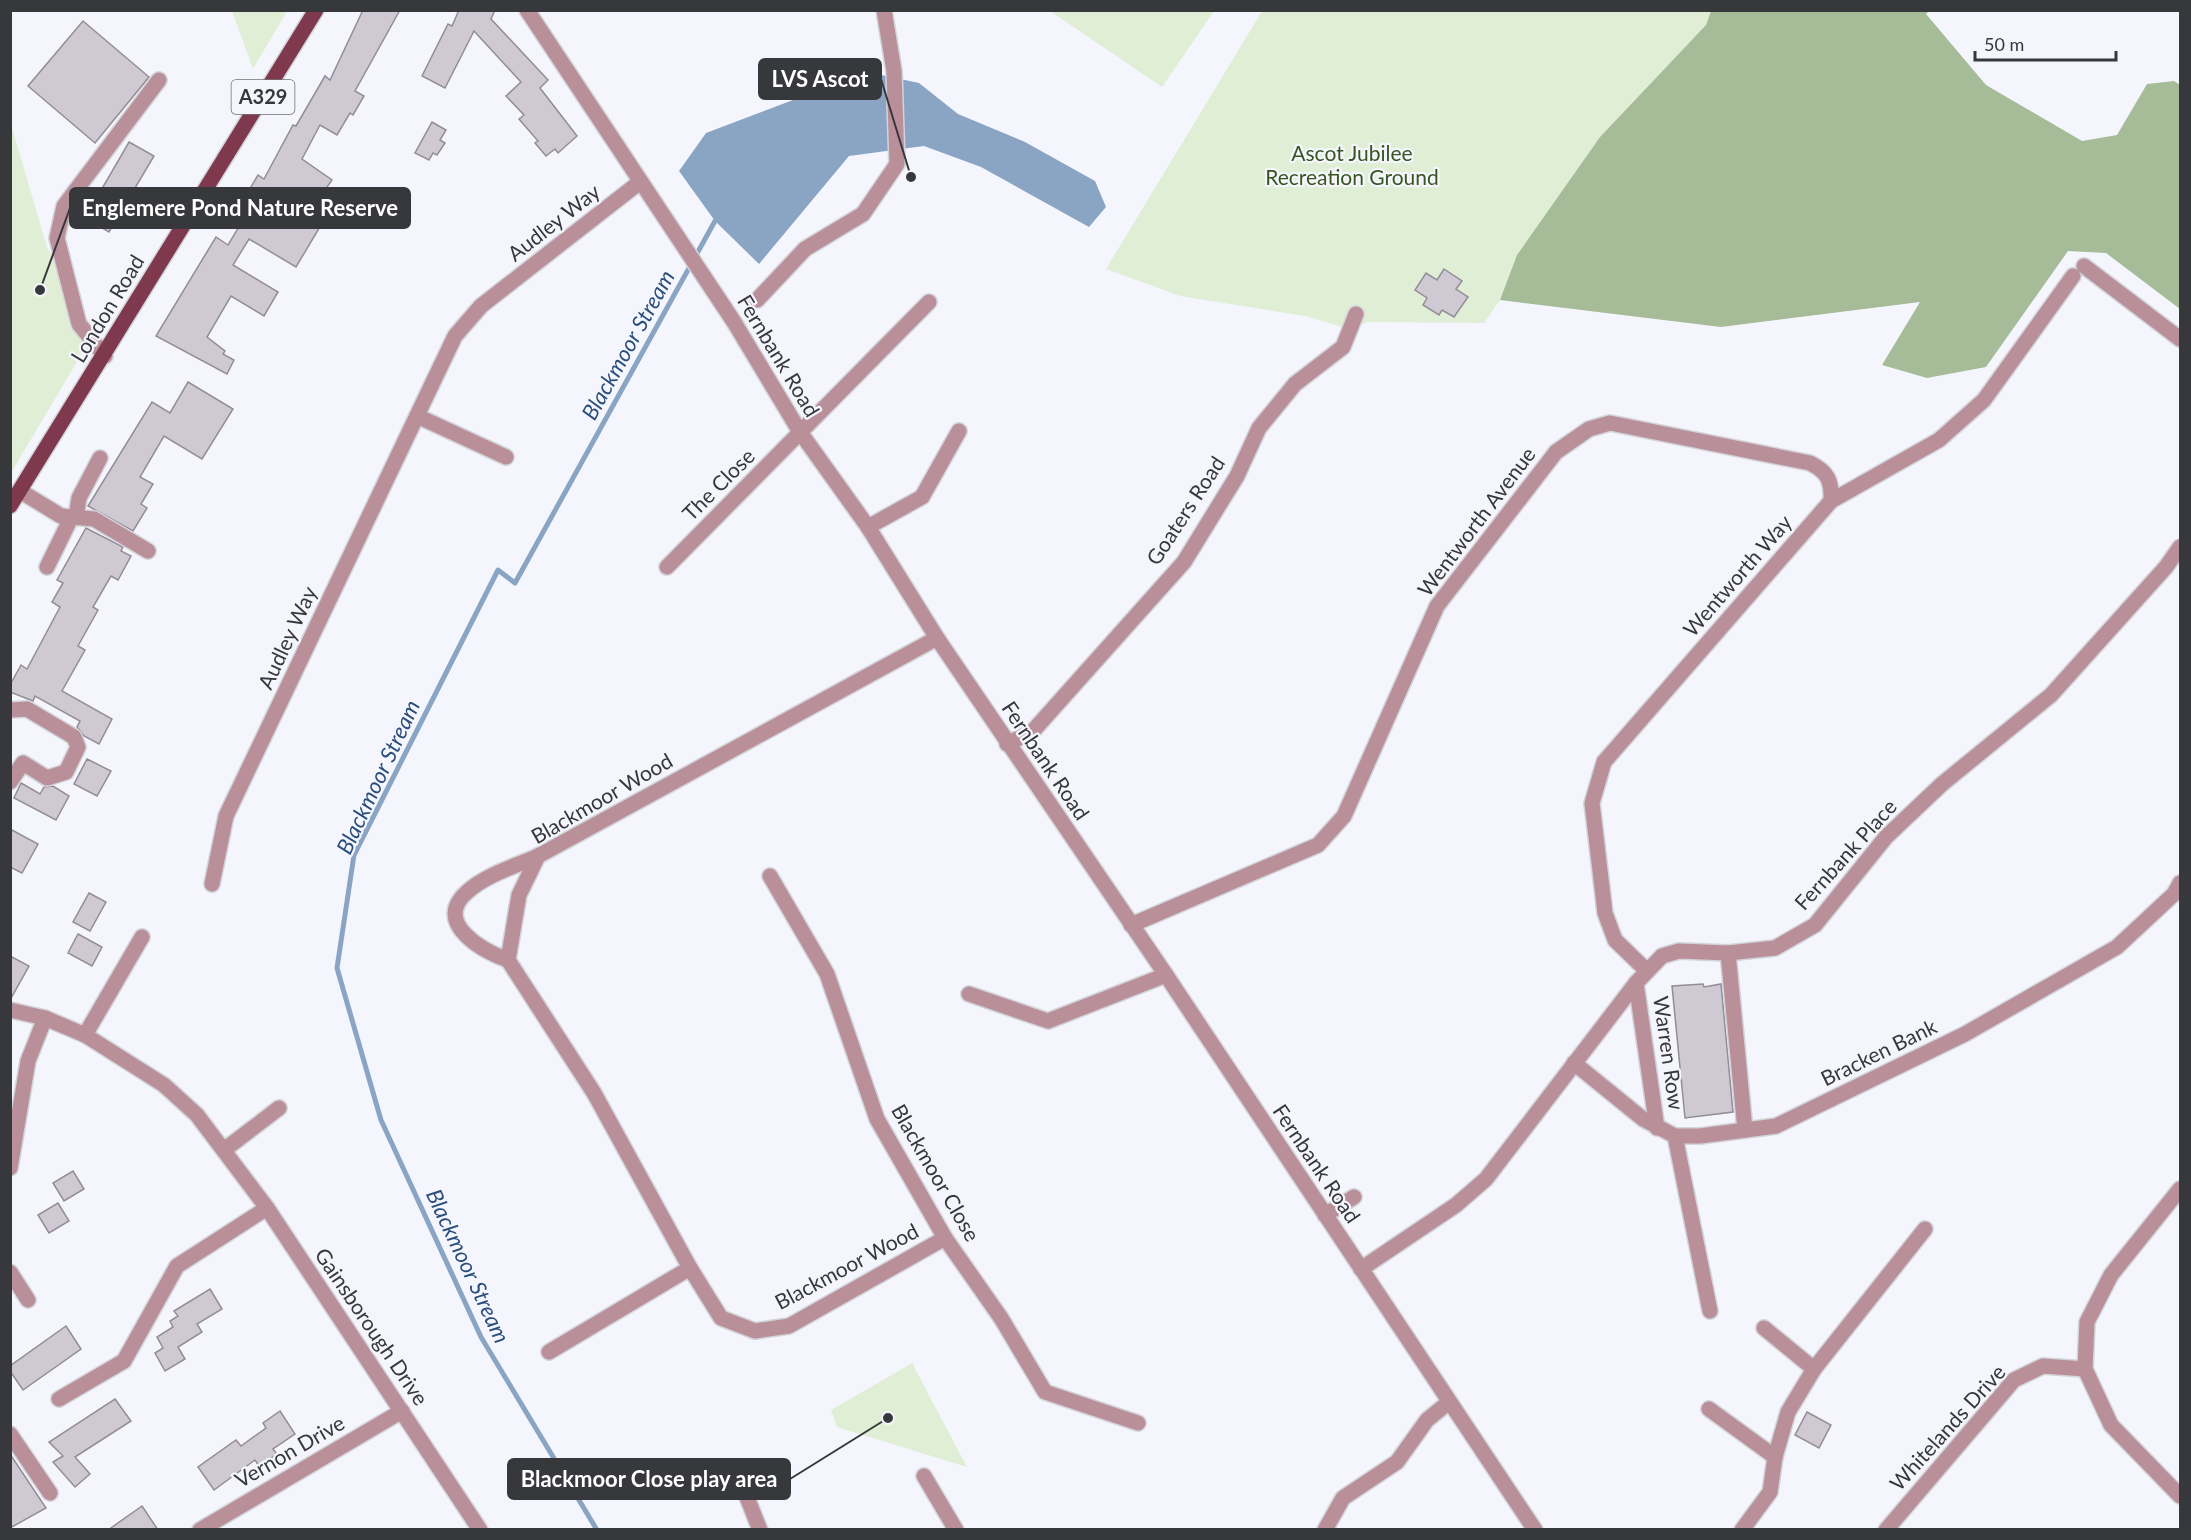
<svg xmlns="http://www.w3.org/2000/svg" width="2191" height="1540" viewBox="0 0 2191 1540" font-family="Lato,sans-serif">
<rect width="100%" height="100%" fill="#f5f6fd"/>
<g fill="#e0eed6">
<path d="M 232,11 L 287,11 L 253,69 Z"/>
<path d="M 1050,11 L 1214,11 L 1162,87 Z"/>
<path d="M 1262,11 L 1711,11 L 1706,25 L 1600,137 L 1517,255 L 1500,300 L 1484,323 L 1367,322 L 1352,330 L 1305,316 L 1180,296 L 1106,269 Z"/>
<path d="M 10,121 L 47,247 L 94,333 L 11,473 Z"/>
<path d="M 914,1362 L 913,1365 L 967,1467 L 837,1427 L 831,1410 Z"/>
</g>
<path fill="#a6bb97" d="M 1711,11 L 1929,11 L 1926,14 L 1986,85 L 2082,141 L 2117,135 L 2147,84 L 2174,81 L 2180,85 L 2180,309 L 2106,253 L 2068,251 L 1986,367 L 1927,378 L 1882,365 L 1920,302 L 1721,327 L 1500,300 L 1517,255 L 1600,137 L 1706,25 Z"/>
<path fill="#8aa4c4" d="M 867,72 L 919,83 L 958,114 L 1025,142 L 1095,181 L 1106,207 L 1089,227 L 981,167 L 924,146 L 849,156 L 759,264 L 715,221 L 679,171 L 706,133 Z"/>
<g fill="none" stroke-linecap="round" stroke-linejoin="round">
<path stroke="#8aa4c4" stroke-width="5" d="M 597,1530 L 481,1337 L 381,1120 L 337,968 L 354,855 L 498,570 L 515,583 L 715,221"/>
</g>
<g fill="#cfc9d4" stroke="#928d97" stroke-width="1.5">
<path d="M 363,10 L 400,10 L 355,91 L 364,96 L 353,115 L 350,113 L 337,135 L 320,125 L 302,159 L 332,180 L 322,194 L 326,196 L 313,221 L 321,225 L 296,267 L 249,239 L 233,265 L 278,292 L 264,316 L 231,296 L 207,337 L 225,351 L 223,354 L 234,360 L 227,374 L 156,336 L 216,237 L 228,245 L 251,207 L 242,202 L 258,175 L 264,179 L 293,125 L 296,126 L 325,76 L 330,80 Z"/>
<path d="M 459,10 L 495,10 L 491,19 L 548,80 L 540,88 L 577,136 L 558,153 L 555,149 L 546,156 L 535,143 L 538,141 L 519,119 L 524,115 L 506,96 L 521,82 L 474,31 L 445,88 L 422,76 L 448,24 L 452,26 Z"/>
<path d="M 83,21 L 149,77 L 95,143 L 28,86 Z"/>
<path d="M 432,122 L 446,130 L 440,140 L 445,143 L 437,155 L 433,153 L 429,160 L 415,153 Z"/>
<path d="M 129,142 L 154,156 L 109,232 L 85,218 Z"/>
<path d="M 1444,269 L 1462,281 L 1456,289 L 1468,297 L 1454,317 L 1442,310 L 1439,315 L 1423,305 L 1427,298 L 1415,290 L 1426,273 L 1437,280 Z"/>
<path d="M 188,382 L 233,409 L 202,459 L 164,436 L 140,477 L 153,484 L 141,504 L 147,508 L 133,531 L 88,506 L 152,402 L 170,413 Z"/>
<path d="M 86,528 L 123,547 L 121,551 L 131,556 L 118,580 L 111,576 L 93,607 L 98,610 L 78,646 L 85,650 L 62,691 L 112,719 L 99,744 L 84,736 L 77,727 L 80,721 L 35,696 L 33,701 L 10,692 L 10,685 L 21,665 L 27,669 L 60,607 L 52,602 L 63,583 L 57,580 Z"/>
<path d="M 87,759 L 111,771 L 97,796 L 74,784 Z"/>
<path d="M 21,783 L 40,794 L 44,787 L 53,786 L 69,796 L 56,820 L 14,798 Z"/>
<path d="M 10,829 L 38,844 L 22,873 L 10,867 Z"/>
<path d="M 89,893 L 106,902 L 90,931 L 73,922 Z"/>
<path d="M 78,934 L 102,947 L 92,966 L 68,953 Z"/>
<path d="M 10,956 L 29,966 L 10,1000 Z"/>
<path d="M 1703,984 L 1704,987 L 1721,984 L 1733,1112 L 1685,1118 L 1672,986 Z"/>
<path d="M 73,1171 L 84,1189 L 64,1201 L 53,1183 Z"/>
<path d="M 58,1203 L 69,1221 L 49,1233 L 38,1215 Z"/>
<path d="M 210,1289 L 222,1309 L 197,1324 L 202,1332 L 178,1347 L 185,1359 L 165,1371 L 155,1353 L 163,1348 L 157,1337 L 173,1327 L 170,1321 L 178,1316 L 174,1311 Z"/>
<path d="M 66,1326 L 81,1349 L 23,1390 L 10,1371 L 10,1366 Z"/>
<path d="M 115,1399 L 131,1421 L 75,1457 L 90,1474 L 75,1487 L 53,1462 L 63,1456 L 49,1442 Z"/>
<path d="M 280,1411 L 295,1434 L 273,1449 L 277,1454 L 259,1466 L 255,1460 L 214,1490 L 198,1467 L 236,1440 L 241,1446 L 266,1428 L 263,1423 Z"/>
<path d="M 1807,1412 L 1831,1425 L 1819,1448 L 1795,1435 Z"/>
<path d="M 10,1454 L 46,1508 L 10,1528 Z"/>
<path d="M 142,1506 L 158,1530 L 108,1530 Z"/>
</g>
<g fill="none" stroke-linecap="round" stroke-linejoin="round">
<g stroke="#d3d4da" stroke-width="18">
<g id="minor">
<path d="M 527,10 L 734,322 L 800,432 L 868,527 L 937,638 L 1166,975 L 1535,1530"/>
<path d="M 2084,266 L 2180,339"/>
<path d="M 757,300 L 805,249 L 863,214 L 897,164 L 894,71 L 884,10"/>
<path d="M 105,356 L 79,324 L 57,238 L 64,206 L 159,80"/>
<path d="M 417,416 L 506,457"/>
<path d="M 20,491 L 61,516 L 94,519 L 148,551"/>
<path d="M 76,517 L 79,498 L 100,458"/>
<path d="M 868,527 L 922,497 L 959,431"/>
<path d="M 47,567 L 71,518"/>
<path d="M 667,567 L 929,302"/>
<path d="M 937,638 L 538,856 L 519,895 L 508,960 L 594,1093 L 690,1268 L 721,1318 L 755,1331 L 789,1326 L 945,1238"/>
<path d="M 10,710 L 27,709 L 74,737 L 78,747 L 66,772 L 47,778 L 23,763 L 10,782"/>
<path d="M 1007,744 L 1033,731 L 1184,562 L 1237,476 L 1259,428 L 1295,384 L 1343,347 L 1356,314"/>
<path d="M 770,876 L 827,974 L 877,1119 L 945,1238 L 1001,1318 L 1045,1392 L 1138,1423"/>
<path d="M 212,884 L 226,816 L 455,336 L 481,306 L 640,182"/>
<path d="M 1131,925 L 1318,845 L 1344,816 L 1437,606 L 1556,452 L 1589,429 L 1610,423 L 1810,463 C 1828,472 1832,481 1831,501"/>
<path d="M 1728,953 L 1745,1130"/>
<path d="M 508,960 C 483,951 432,923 467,892 C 485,875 516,866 538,856"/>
<path d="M 1647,971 L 1615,940 L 1605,913 L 1592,803 L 1604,762 L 1831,501 L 1939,440 L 1984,400 L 2073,276"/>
<path d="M 1636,983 L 1657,1128"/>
<path d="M 969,994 L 1048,1021 L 1166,975"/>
<path d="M 10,1010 L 45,1018 L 85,1035 L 164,1085 L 197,1115 L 267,1208 L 480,1530"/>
<path d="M 85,1035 L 142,937"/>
<path d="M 1574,1063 L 1643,1119 L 1675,1136 L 1700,1136 L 1776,1126 L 1965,1034 L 2117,947 L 2174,894 L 2180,883"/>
<path d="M 1675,1136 L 1710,1311"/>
<path d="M 224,1150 L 279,1108"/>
<path d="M 10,1168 L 28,1061 L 45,1018"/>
<path d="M 2180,1189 L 2111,1275 L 2087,1322 L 2085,1369 L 2111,1425 L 2180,1496"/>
<path d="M 1325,1215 L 1354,1197"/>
<path d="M 1361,1269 L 1456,1205 L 1486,1179 L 1636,983 L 1662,956 L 1679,951 L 1728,953 L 1775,948 L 1815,925 L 1886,837 L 1942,784 L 2051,695 L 2166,567 L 2180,547"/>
<path d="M 10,1272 L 28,1300"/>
<path d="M 1764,1328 L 1814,1369"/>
<path d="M 549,1352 L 690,1268"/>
<path d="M 59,1399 L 124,1361 L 177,1266 L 267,1208"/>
<path d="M 1709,1409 L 1775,1457"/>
<path d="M 10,1434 L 50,1493"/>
<path d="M 735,1467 L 760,1530"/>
<path d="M 924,1476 L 956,1530"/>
<path d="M 200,1530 L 402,1411"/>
<path d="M 1325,1530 L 1343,1498 L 1397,1462 L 1427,1420 L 1449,1402"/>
<path d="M 1742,1530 L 1770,1492 L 1775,1457 L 1788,1412 L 1814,1369 L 1925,1229"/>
<path d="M 1886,1530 L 2014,1380 L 2043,1366 L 2085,1369"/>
</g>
</g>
<g stroke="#d3d4da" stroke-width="18">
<path id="major" d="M 10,506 L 316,10"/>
</g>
<use href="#minor" stroke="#b98f99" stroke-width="15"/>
<use href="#major" stroke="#7e394e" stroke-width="15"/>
</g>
<g text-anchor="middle" stroke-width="4.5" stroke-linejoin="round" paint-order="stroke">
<rect fill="#f5f6fd" stroke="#707176" stroke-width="1.5" x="231.5" y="80" width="63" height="34" rx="4.5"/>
<g font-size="20" font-weight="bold" fill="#37383c">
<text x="263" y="104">A329</text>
</g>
<g font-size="21" fill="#385520" stroke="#f5f6fd">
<text x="1352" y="161">Ascot Jubilee<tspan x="1352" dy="24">Recreation Ground</tspan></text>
</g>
<g font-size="21" fill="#37383c" stroke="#f5f6fd">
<text transform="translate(554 223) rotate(-38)" y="7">Audley Way</text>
<text transform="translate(108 309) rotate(-59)" y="7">London Road</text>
<text transform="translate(778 356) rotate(59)" y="7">Fernbank Road</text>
<text transform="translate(719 485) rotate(-45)" y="7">The Close</text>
<text transform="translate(1186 511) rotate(-57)" y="7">Goaters Road</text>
<text transform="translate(1477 522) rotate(-53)" y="7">Wentworth Avenue</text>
<text transform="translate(1738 576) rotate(-49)" y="7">Wentworth Way</text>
<text transform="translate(288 638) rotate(-65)" y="7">Audley Way</text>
<text transform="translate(1045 761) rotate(56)" y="7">Fernbank Road</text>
<text transform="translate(602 799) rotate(-30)" y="7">Blackmoor Wood</text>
<text transform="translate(1846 855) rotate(-48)" y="7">Fernbank Place</text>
<text transform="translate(1668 1053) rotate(82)" y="7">Warren Row</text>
<text transform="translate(1879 1053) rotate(-26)" y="7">Bracken Bank</text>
<text transform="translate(1316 1164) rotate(56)" y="7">Fernbank Road</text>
<text transform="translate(935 1173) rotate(60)" y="7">Blackmoor Close</text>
<text transform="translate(847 1267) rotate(-28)" y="7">Blackmoor Wood</text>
<text transform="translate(371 1327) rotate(56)" y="7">Gainsborough Drive</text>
<text transform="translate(1948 1428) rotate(-48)" y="7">Whitelands Drive</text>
<text transform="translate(290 1452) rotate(-30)" y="7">Vernon Drive</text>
</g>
<g font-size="22" font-style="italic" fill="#2a4e7b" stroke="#f5f6fd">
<text transform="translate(628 345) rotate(-61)" y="8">Blackmoor Stream</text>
<text transform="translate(378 777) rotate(-65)" y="8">Blackmoor Stream</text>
<text transform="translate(468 1266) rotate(65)" y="8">Blackmoor Stream</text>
</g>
</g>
<path fill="none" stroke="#37383c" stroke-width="2" d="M911 177L881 79M40 290L70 208M888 1418L790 1479"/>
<g fill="#37383c" stroke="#f5f6fd" stroke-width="2">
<circle cx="911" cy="177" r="6"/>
<circle cx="40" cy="290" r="6"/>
<circle cx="888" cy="1418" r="6"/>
</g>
<g fill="#37383c" stroke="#37383c" stroke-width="2">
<rect x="759" y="59" width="122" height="40" rx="6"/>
<rect x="70" y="188" width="340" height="40" rx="6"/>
<rect x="508" y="1459" width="282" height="40" rx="6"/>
</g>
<g font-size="22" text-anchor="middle" font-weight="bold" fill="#fff">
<text x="820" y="87">LVS Ascot</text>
<text x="240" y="216">Englemere Pond Nature Reserve</text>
<text x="649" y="1487">Blackmoor Close play area</text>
</g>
<rect width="2191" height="1540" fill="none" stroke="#37383c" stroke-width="24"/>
<path d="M1975 51v9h141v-9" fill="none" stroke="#37383c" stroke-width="3"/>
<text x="1984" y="51" font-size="18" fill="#37383c" stroke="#f5f6fd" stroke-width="4.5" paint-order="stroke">50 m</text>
</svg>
